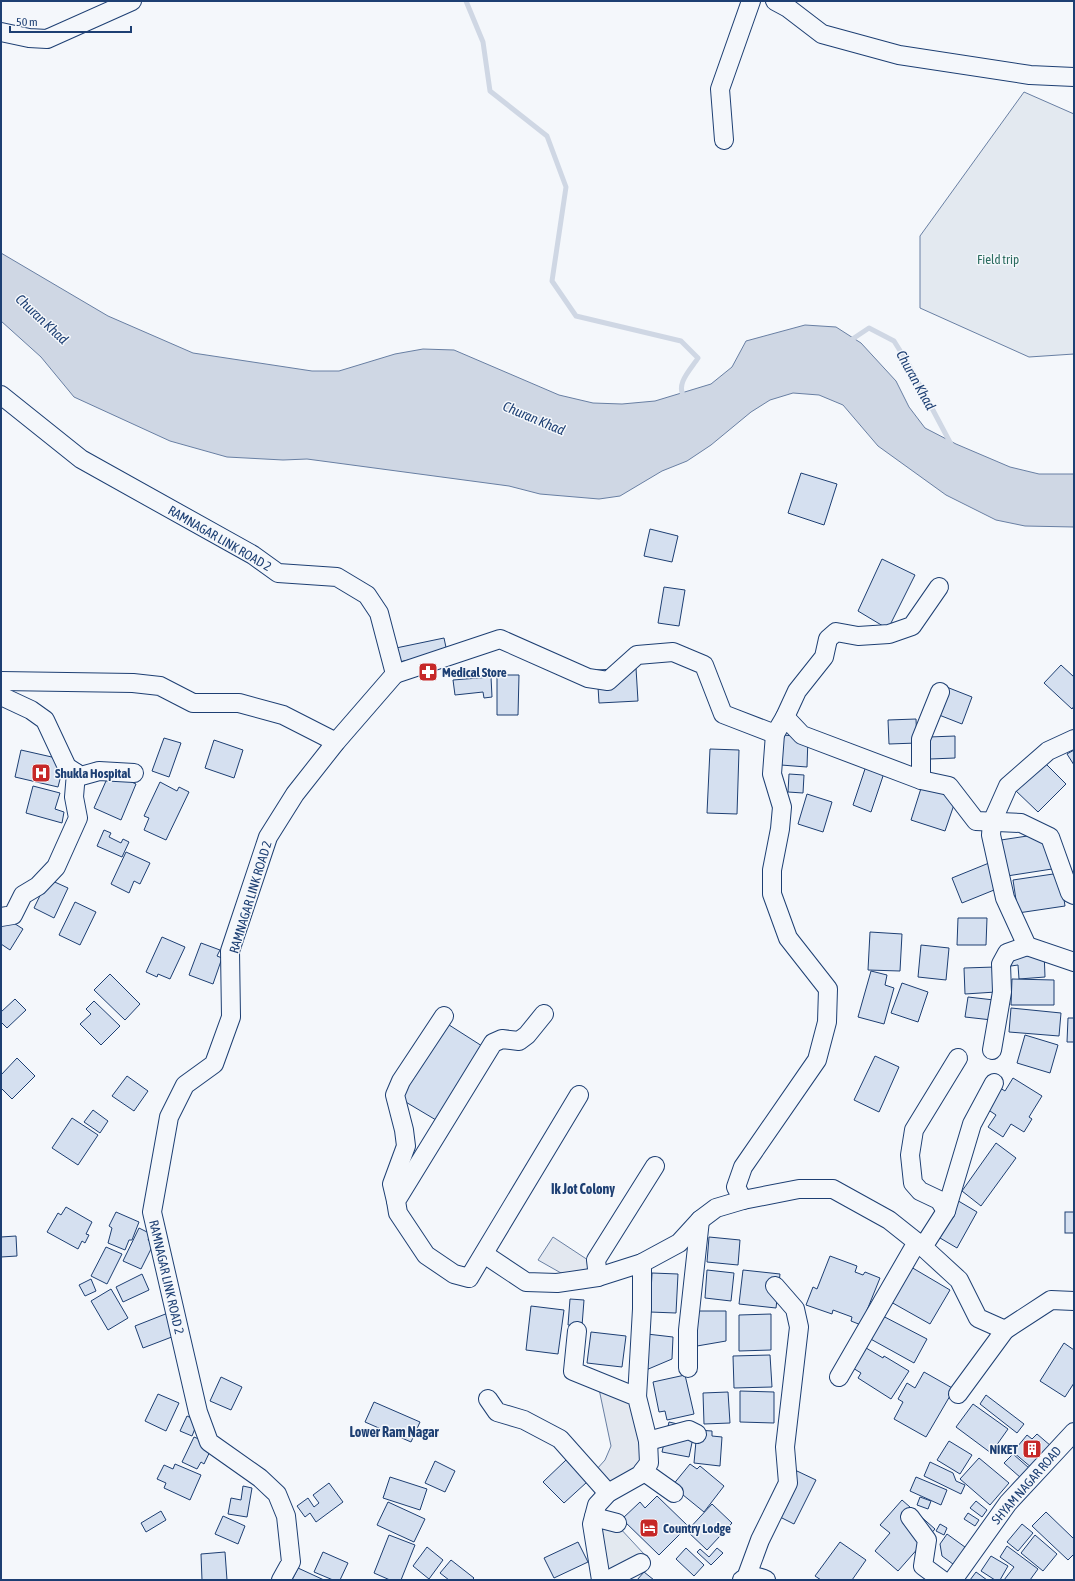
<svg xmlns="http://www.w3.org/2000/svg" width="1075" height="1581" viewBox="0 0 1075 1581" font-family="'Asap Condensed',sans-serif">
<rect width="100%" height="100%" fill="#f4f7fb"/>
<g fill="#e3e9f0" stroke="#687fa3">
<path d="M 1024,92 L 1074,114 L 1074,354 L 1029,357 L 920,308 L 920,236 Z"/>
<path d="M 618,1526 L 644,1554 L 637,1560 L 607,1572 L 599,1528 Z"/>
</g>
<g fill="#e3e8f0" stroke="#687fa3">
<path d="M 553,1237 L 591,1262 L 588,1274 L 561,1273 L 538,1260 Z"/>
<path d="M 599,1389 L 632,1401 L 644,1456 L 640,1464 L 610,1484 L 596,1470 L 605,1460 L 611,1446 Z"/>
</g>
<path fill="#cfd7e4" stroke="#687fa3" d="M 1,253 L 108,316 L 193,353 L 312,371 L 339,371 L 395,354 L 423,349 L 454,350 L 559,395 L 593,403 L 622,404 L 655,401 L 711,384 L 732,367 L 746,341 L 805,325 L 836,327 L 861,343 L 896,381 L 909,407 L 925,428 L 956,444 L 1010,467 L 1039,474 L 1074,474 L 1074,527 L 1025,526 L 996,520 L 946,495 L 878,446 L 843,405 L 819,395 L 793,393 L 770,400 L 751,412 L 711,445 L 687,461 L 662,471 L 620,496 L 599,499 L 540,494 L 509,486 L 307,459 L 283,460 L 227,457 L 170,441 L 74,397 L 41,357 L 1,321 Z"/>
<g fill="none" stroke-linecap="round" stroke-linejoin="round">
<g stroke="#cfd7e4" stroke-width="5">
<path d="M 466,1 L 483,42 L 490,91 L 547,136 L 566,187 L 552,281 L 576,316 L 681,341 L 698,358 C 691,369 674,385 685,398"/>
<path d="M 848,342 L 869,328 L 894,341 L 909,365 L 952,446"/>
</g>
</g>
<g fill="#d5e0f0" stroke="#1d3f73">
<path d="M 801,473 L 837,484 L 824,525 L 788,513 Z"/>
<path d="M 650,529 L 678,536 L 672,562 L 644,556 Z"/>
<path d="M 882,559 L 915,575 L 888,629 L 858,611 Z"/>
<path d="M 664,587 L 685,590 L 679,626 L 658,623 Z"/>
<path d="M 444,638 L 447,652 L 399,662 L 396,648 Z"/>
<path d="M 1061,665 L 1074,677 L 1074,706 L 1072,709 L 1044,683 Z"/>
<path d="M 636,668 L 638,701 L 599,703 L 597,670 Z"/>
<path d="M 497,675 L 519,675 L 518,715 L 497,715 Z"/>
<path d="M 491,677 L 492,697 L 484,698 L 483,692 L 455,695 L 453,680 Z"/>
<path d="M 944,686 L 972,697 L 962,724 L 934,713 Z"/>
<path d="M 916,719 L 917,743 L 889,744 L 888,720 Z"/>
<path d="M 783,735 L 808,737 L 807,767 L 781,765 Z"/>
<path d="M 955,736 L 955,758 L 930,759 L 929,737 Z"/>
<path d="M 164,738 L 181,743 L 169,777 L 152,771 Z"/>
<path d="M 214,740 L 243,750 L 234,778 L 205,768 Z"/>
<path d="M 710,749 L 739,750 L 737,814 L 707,813 Z"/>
<path d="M 21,750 L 65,760 L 58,787 L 15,777 Z"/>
<path d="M 1074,750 L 1074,765 L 1067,754 Z"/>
<path d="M 1042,760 L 1066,784 L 1038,812 L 1014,789 Z"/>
<path d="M 866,766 L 884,773 L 871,812 L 853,805 Z"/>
<path d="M 110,772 L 136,784 L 121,820 L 94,808 Z"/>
<path d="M 789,774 L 804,775 L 803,793 L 788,792 Z"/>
<path d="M 160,782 L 177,791 L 179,787 L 189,792 L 166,840 L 144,830 L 149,818 L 144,816 Z"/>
<path d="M 923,782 L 958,793 L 945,831 L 911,820 Z"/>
<path d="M 33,786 L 60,793 L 55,809 L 64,812 L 62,823 L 26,813 Z"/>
<path d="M 807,794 L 832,802 L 823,832 L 798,824 Z"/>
<path d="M 104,830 L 111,833 L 109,837 L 121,843 L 123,839 L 129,842 L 122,857 L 97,846 Z"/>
<path d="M 1047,833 L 1052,869 L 1007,876 L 1001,840 Z"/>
<path d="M 126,852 L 150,863 L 140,884 L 134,881 L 129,893 L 111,884 Z"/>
<path d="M 989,863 L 999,888 L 962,903 L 952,878 Z"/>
<path d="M 1060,873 L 1065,906 L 1018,913 L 1013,880 Z"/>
<path d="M 48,879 L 68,888 L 54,918 L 34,908 Z"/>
<path d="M 75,902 L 96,912 L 80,945 L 59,935 Z"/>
<path d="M 6,918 L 23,929 L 10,950 L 1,944 L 1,927 Z"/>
<path d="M 958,918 L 987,918 L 986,945 L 957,945 Z"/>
<path d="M 870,932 L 902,934 L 900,971 L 868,970 Z"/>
<path d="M 162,937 L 185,947 L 170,979 L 158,974 L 157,977 L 146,972 Z"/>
<path d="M 201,943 L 220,950 L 217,956 L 222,958 L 213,984 L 189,975 Z"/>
<path d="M 921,945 L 949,948 L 946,980 L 918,977 Z"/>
<path d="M 1044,950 L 1045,977 L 1019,979 L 1018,965 L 1011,966 L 1010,952 Z"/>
<path d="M 995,967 L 996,992 L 965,994 L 964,968 Z"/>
<path d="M 871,971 L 887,975 L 885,985 L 894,988 L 884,1024 L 858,1017 Z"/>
<path d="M 110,974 L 140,1004 L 125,1020 L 94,990 Z"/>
<path d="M 1012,979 L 1054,980 L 1054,1005 L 1011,1005 Z"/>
<path d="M 902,983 L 928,992 L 918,1022 L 891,1013 Z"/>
<path d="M 968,997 L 994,1000 L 992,1020 L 965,1017 Z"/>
<path d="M 15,999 L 26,1010 L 7,1028 L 1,1022 L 1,1012 Z"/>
<path d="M 94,1001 L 120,1026 L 101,1045 L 80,1024 L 91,1014 L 86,1009 Z"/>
<path d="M 1011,1008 L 1061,1013 L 1059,1036 L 1009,1032 Z"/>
<path d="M 1068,1018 L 1074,1018 L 1074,1042 L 1067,1042 Z"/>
<path d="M 446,1023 L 482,1046 L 436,1120 L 399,1098 Z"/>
<path d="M 1025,1035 L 1058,1045 L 1050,1073 L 1017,1063 Z"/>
<path d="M 875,1056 L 899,1067 L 879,1112 L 854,1100 Z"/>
<path d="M 17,1058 L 35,1076 L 12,1099 L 1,1088 L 1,1075 Z"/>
<path d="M 127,1076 L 148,1091 L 134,1111 L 112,1096 Z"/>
<path d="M 1013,1078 L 1042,1096 L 1029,1117 L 1032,1119 L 1024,1132 L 1011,1124 L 1003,1137 L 988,1127 L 996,1115 L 984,1107 L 997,1086 L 1005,1091 Z"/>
<path d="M 93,1110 L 108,1121 L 100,1133 L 84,1122 Z"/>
<path d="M 72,1118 L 98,1135 L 78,1165 L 52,1148 Z"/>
<path d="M 996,1143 L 1016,1158 L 981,1206 L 962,1191 Z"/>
<path d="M 955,1199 L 977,1212 L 957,1248 L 935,1235 Z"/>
<path d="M 66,1207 L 92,1222 L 86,1234 L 89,1235 L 85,1243 L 82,1241 L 78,1249 L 47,1232 L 58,1213 L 61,1215 Z"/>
<path d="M 116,1212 L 139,1222 L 132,1240 L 129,1240 L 125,1250 L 108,1243 L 112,1228 L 109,1226 Z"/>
<rect x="1065" y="1212" width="9" height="21"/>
<path d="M 139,1228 L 151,1234 L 148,1240 L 154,1243 L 141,1269 L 123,1261 Z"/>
<path d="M 16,1236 L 17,1256 L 1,1257 L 1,1237 Z"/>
<path d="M 709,1237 L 740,1240 L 738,1265 L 707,1262 Z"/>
<path d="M 106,1247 L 122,1254 L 107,1284 L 91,1276 Z"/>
<path d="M 830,1256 L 857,1266 L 855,1272 L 863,1275 L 865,1272 L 880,1278 L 861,1325 L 851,1321 L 852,1317 L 833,1310 L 832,1314 L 806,1305 L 813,1287 L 817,1289 Z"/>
<path d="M 911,1267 L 950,1290 L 930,1324 L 891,1302 Z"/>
<path d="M 707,1270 L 734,1273 L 731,1301 L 705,1298 Z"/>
<path d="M 743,1270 L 780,1274 L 776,1308 L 739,1304 Z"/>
<path d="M 652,1273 L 678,1274 L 676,1313 L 650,1312 Z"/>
<path d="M 142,1274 L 149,1290 L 123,1302 L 116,1287 Z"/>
<path d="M 91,1279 L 96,1291 L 85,1296 L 79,1285 Z"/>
<path d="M 111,1289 L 128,1318 L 108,1330 L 91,1301 Z"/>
<path d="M 570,1299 L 584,1300 L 582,1326 L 568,1325 Z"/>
<path d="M 531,1306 L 564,1310 L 558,1354 L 526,1350 Z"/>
<path d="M 696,1311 L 726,1311 L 726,1341 L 697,1346 Z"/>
<path d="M 168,1313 L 177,1335 L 143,1348 L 135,1326 Z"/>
<path d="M 771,1314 L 771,1350 L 739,1351 L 739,1315 Z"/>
<path d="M 879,1314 L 927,1339 L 914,1363 L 867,1337 Z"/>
<path d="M 591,1332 L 626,1336 L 622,1367 L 587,1363 Z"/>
<path d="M 647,1334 L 673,1337 L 672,1359 L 646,1370 Z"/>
<path d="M 1064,1343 L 1074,1350 L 1074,1383 L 1065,1397 L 1040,1381 Z"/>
<path d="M 861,1345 L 883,1358 L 884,1356 L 909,1371 L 891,1399 L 858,1378 L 861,1373 L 848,1365 Z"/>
<path d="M 770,1355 L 772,1387 L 734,1388 L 733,1356 Z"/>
<path d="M 924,1372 L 954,1389 L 926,1437 L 894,1419 L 903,1402 L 898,1399 L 907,1383 L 915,1388 Z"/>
<path d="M 685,1375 L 694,1414 L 667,1420 L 665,1411 L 659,1412 L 653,1382 Z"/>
<path d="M 221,1377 L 242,1387 L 231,1410 L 210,1401 Z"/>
<path d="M 740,1391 L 774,1392 L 774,1423 L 740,1422 Z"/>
<path d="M 728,1392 L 730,1423 L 704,1424 L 703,1393 Z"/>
<path d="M 158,1394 L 179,1403 L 166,1431 L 145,1421 Z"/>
<path d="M 986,1395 L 1024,1424 L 1017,1433 L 980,1404 Z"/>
<path d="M 374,1402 L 420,1422 L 411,1442 L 365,1422 Z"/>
<path d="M 973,1404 L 1008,1429 L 991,1453 L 956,1427 Z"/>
<path d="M 187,1416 L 198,1421 L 192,1436 L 180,1431 Z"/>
<path d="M 669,1422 L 695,1428 L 689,1457 L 662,1452 Z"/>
<path d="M 697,1430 L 712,1431 L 712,1436 L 722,1437 L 720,1466 L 694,1463 Z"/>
<path d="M 1037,1434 L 1051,1446 L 1032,1468 L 1013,1452 L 1027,1435 L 1032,1439 Z"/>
<path d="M 194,1437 L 213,1445 L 204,1464 L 201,1462 L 197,1469 L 182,1462 Z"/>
<path d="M 949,1441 L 972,1455 L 960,1474 L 937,1460 Z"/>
<path d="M 1013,1454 L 1029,1468 L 1021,1478 L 1004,1463 Z"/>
<path d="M 979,1458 L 1009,1483 L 990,1505 L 960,1479 Z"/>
<path d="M 566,1460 L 587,1482 L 564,1503 L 543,1482 Z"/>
<path d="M 435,1461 L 455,1471 L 445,1492 L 425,1483 Z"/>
<path d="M 930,1462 L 953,1473 L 956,1481 L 965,1485 L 961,1494 L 924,1476 Z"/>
<path d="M 175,1464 L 201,1475 L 190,1500 L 164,1488 L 166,1483 L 157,1479 L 164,1465 L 173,1469 Z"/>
<path d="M 690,1464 L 697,1469 L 700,1466 L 724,1486 L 704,1512 L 672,1486 Z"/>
<path d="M 797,1471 L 816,1480 L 794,1524 L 776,1515 Z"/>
<path d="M 390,1477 L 427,1489 L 420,1510 L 383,1498 Z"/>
<path d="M 916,1477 L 947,1490 L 941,1505 L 910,1491 Z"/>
<path d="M 329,1483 L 343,1502 L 316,1522 L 310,1513 L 305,1517 L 297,1506 L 308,1498 L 314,1507 L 319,1503 L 313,1495 Z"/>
<path d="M 243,1486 L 252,1488 L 247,1517 L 228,1514 L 231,1498 L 241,1500 Z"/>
<path d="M 657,1496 L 688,1526 L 659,1555 L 622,1519 L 640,1502 L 645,1508 Z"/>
<path d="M 920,1497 L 931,1501 L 928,1509 L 917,1505 Z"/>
<path d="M 902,1500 L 935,1529 L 898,1571 L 875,1551 L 890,1533 L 880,1525 Z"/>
<path d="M 976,1501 L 987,1510 L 982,1517 L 970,1508 Z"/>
<path d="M 388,1502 L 425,1519 L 414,1542 L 377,1525 Z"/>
<path d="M 712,1504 L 732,1523 L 707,1550 L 687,1531 Z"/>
<path d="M 161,1511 L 166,1520 L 146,1532 L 141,1523 Z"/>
<path d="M 1046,1512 L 1074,1539 L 1074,1554 L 1068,1560 L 1032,1526 Z"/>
<path d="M 968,1513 L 979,1520 L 975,1526 L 964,1519 Z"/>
<path d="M 223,1516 L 245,1526 L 238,1544 L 215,1534 Z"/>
<path d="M 940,1524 L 947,1528 L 944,1535 L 936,1531 Z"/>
<path d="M 1022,1524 L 1033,1533 L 1018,1551 L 1007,1542 Z"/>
<path d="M 947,1534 L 969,1550 L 957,1567 L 942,1556 L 940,1544 Z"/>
<path d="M 389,1535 L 415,1545 L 401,1580 L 390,1580 L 374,1573 Z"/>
<path d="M 1035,1535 L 1057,1554 L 1043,1571 L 1021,1553 Z"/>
<path d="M 578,1542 L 588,1562 L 554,1578 L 544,1558 Z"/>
<path d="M 840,1542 L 866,1560 L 852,1580 L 821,1580 L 815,1576 Z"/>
<path d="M 1007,1546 L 1038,1569 L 1030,1580 L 1004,1580 L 1014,1567 L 1000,1557 Z"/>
<path d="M 427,1547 L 443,1560 L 429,1579 L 413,1566 Z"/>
<path d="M 686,1548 L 704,1565 L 694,1576 L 676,1559 Z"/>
<path d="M 717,1548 L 723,1553 L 711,1565 L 697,1552 L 700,1549 L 709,1557 Z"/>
<path d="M 225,1552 L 227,1580 L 202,1580 L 201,1554 Z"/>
<path d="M 323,1552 L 348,1563 L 340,1580 L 333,1580 L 314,1572 Z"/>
<path d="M 991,1556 L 1008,1566 L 1000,1580 L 995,1580 L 981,1571 Z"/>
<path d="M 451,1560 L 474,1578 L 472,1580 L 449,1580 L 440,1573 Z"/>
<path d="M 298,1568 L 324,1580 L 292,1580 Z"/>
<path d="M 644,1572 L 654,1580 L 637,1580 Z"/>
<path d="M 976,1572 L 987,1580 L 970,1580 Z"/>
</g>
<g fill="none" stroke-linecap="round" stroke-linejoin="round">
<g stroke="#1d3f73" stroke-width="20">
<g id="minor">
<path d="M 775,1 L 788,8 L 822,34 L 899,55 L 1030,75 L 1074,77"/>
<path d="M 1,32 L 29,38 L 47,39 L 132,1"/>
<path d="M 724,140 L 720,89 L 751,1"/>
<path d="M 1,395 L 81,459 L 253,555 L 278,573 L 337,577 L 367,595 L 379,613 L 395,674 L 336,742 L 295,794 L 268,837 L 230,951 L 231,1017 L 214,1064 L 185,1085 L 169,1117 L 152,1212 L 198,1412 L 209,1442 L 260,1478 L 277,1494 L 286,1516 L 291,1562 L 281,1580"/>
<path d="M 395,674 L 500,639 L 588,678 L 608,681 L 637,655 L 673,652 L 704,665 L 723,714 L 775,734 L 785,717 L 802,735 L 921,780 L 949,786 L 976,821 L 1021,823 L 1050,837 L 1070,893 L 1074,895"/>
<path d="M 1,681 L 133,683 L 160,686 L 193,703 L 239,703 L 283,715 L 336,742"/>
<path d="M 1,696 L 31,710 L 45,720 L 67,767 L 81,776 L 99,771 L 134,773"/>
<path d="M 785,717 L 797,691 L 824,657 L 828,639 L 836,632 L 858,636 L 889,634 L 912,626 L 939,587"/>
<path d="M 1074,739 L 1048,751 L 1008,786 L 992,822 L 991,835 L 1005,898 L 1027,946 L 1074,962"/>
<path d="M 921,780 L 921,739 L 940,692"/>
<path d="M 1,917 L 13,915 L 23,895 L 38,886 L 56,867 L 78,818 L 74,797 L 76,773"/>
<path d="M 544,1014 L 527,1035 L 519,1041 L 502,1039 L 493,1043 L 396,1201 L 398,1213 L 426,1255 L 454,1274 L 469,1278 L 579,1095"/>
<path d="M 992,1050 L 1002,992 L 1001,964 L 1007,953 L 1027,946"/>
<path d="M 743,1200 L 736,1187 L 743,1167 L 817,1060 L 827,1022 L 828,989 L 788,938 L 772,894 L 772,870 L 780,829 L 782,807 L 772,774 L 775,734"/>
<path d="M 396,1201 L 392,1184 L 406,1146 L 404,1130 L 395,1095 L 401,1081 L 444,1016"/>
<path d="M 946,1211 L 939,1200 L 920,1191 L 913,1183 L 910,1155 L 914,1130 L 958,1058"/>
<path d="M 923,1247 L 946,1211 L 972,1124 L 994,1083"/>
<path d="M 484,1254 L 526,1282 L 557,1283 L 598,1277 L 642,1263 L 679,1243 L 700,1220 L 716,1208 L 743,1200 L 799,1189 L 833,1189 L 889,1220 L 923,1247 L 959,1280 L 978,1318 L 1005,1330 L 1051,1300 L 1074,1301"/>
<path d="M 598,1277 L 596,1260 L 655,1166"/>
<path d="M 577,1331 L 573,1371 L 637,1397 L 648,1441 L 649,1463 L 640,1475 L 608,1493 L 597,1505 L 592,1524 L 601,1580"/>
<path d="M 688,1368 L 688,1330 L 700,1220"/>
<path d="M 839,1377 L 917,1242"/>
<path d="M 958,1394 L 1005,1330"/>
<path d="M 637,1397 L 642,1309 L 642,1263"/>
<path d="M 488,1399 L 497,1412 L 524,1420 L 560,1439 L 608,1493"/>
<path d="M 648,1441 L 689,1430 L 697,1434"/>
<path d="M 643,1471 L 674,1493"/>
<path d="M 594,1517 L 617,1523"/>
<path d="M 910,1517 L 927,1540 L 923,1566 L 942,1580"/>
<path d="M 746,1578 L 760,1540 L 788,1483 L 785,1447 L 799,1327 L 795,1309 L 775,1286"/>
<path d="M 608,1580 L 641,1563"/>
<path d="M 742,1580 C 749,1576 759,1576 766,1580"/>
<path d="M 953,1580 L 1008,1503 L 1074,1432"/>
</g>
</g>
<use href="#minor" stroke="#f4f7fb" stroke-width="18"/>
</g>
<defs>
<g id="pharmacy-square" transform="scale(1)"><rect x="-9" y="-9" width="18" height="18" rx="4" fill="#c62828" stroke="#f4f7fb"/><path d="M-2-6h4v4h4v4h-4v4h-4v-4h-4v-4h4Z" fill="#fff"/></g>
<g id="hospital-square" transform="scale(1)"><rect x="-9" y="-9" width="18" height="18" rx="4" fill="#c62828" stroke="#f4f7fb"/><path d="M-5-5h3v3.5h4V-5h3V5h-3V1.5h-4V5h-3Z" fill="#fff"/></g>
<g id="building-square" transform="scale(1)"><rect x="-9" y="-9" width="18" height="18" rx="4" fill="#c62828" stroke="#f4f7fb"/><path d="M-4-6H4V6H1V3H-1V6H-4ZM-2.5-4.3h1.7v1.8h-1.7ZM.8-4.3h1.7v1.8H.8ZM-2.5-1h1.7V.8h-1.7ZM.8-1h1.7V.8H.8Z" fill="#fff"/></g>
<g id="hotel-square" transform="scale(1)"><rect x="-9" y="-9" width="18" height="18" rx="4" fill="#c62828" stroke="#f4f7fb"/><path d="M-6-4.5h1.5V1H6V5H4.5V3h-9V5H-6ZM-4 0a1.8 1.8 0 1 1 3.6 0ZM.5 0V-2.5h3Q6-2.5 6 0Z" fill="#fff"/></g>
</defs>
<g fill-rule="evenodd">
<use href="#pharmacy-square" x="428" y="672"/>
<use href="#hospital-square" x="41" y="773"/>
<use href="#building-square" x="1032" y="1449"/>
<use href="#hotel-square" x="649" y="1528"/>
</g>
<g text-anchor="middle" stroke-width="3" stroke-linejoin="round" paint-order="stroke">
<g font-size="13" fill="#2c6c60" stroke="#f4f7fb">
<text x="998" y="264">Field trip</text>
</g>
<g font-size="13" fill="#1d3f73" stroke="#f4f7fb">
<text transform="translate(220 538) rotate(30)" y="5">RAMNAGAR LINK ROAD 2</text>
<text transform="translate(250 897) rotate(-73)" y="5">RAMNAGAR LINK ROAD 2</text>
<text transform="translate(167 1277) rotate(77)" y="5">RAMNAGAR LINK ROAD 2</text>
<text transform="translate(1026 1485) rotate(-49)" y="5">SHYAM NAGAR ROAD</text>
</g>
<g font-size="13" font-weight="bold" fill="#1d3f73" stroke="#f4f7fb" text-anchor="start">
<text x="442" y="677">Medical Store</text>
<text x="55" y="778">Shukla Hospital</text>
<text x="1018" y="1454" text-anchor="end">NIKET</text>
<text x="663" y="1533">Country Lodge</text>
</g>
<g font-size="14" font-style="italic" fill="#1d3f73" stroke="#f4f7fb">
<text transform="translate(42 319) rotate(43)" y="5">Churan Khad</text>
<text transform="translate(916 380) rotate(61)" y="5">Churan Khad</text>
<text transform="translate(534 418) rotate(23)" y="5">Churan Khad</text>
</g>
<g font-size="14" font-weight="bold" fill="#1d3f73" stroke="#f4f7fb">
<text x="583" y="1194">Ik Jot Colony</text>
<text x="394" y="1437">Lower Ram Nagar</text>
</g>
</g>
<rect width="1075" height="1581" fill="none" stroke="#1d3f73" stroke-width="4"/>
<path d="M10 26v6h121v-6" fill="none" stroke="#1d3f73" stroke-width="2"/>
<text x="16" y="26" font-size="12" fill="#1d3f73" stroke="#f4f7fb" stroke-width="3" paint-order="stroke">50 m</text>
</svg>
